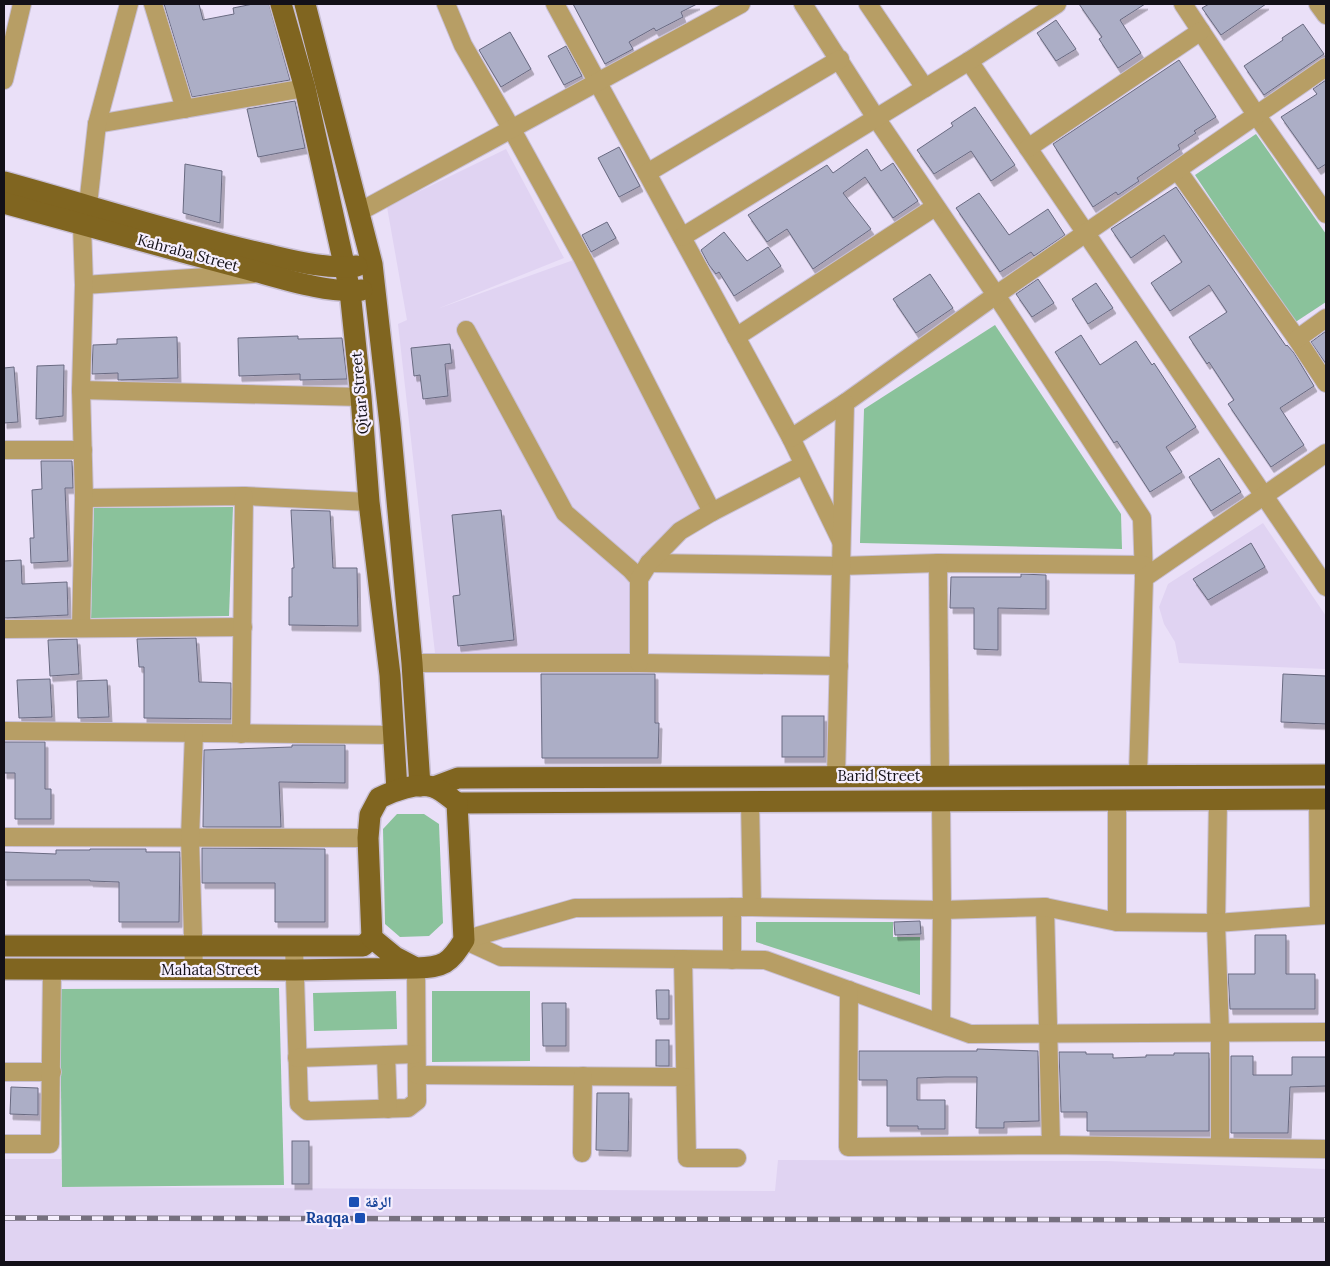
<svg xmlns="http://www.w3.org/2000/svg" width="1330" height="1266" viewBox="0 0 1330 1266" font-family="Lora,'Noto Naskh Arabic',serif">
<defs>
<filter id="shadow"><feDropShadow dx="3" dy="5.5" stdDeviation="0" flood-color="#0004"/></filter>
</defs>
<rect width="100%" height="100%" fill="#eae0f8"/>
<g fill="#e0d3f2">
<path d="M 506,149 L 564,258 L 437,309 L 582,257 L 712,512 L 649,563 L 639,663 L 436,662 L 398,324 L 407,320 L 387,207 Z"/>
<path d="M 1263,523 L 1326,616 L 1326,669 L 1179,663 L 1175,642 L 1164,624 L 1159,607 L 1168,584 Z"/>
<path d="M 4,1159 L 61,1159 L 62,1187 L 775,1191 L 778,1160 L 1106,1161 L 1326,1169 L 1326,1262 L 4,1262 Z"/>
</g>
<g fill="#8ac29b">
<path d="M 1256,134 L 1326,234 L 1326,302 L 1294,323 L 1195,175 Z"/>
<path d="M 995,325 L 1121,514 L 1122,549 L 860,543 L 864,409 Z"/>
<path d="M 233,507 L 229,616 L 91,618 L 94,508 Z"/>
<path d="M 397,814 L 424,814 L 439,824 L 443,923 L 429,936 L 400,937 L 385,924 L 383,829 Z"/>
<path d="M 756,922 L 893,922 L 893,937 L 920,937 L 920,995 L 756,942 Z"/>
<path d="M 279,988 L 284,1185 L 62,1187 L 60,989 Z"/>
<path d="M 396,991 L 397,1029 L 314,1031 L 313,993 Z"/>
<path d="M 432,991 L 530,991 L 530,1061 L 432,1062 Z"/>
</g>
<g fill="#acaec6" stroke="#696a81" filter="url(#shadow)">
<path d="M 164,4 L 199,4 L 203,20 L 234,14 L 233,8 L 253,4 L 269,4 L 290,80 L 192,97 Z"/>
<path d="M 573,4 L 697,4 L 681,12 L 683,17 L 656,31 L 654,28 L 629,42 L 633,49 L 605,64 Z"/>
<path d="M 1079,4 L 1145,4 L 1120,20 L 1141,53 L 1118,68 L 1099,39 L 1102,37 Z"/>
<path d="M 1209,4 L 1266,4 L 1221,35 L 1202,8 Z"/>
<path d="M 1056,20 L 1076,49 L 1056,61 L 1037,33 Z"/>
<path d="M 1303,24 L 1324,54 L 1264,95 L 1244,66 L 1283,40 L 1282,38 Z"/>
<path d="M 510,32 L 531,69 L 501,87 L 479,50 Z"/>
<path d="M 566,46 L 582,76 L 564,85 L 548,56 Z"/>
<path d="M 1179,60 L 1216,117 L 1194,131 L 1196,133 L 1178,145 L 1180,149 L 1137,178 L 1139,181 L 1118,195 L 1116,192 L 1093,207 L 1053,144 Z"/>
<path d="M 1326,80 L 1326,164 L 1318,169 L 1281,117 L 1317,94 L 1313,89 Z"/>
<path d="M 295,101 L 305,148 L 258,157 L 247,109 Z"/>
<path d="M 975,107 L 1015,165 L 991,181 L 971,151 L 934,174 L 917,150 L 953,126 L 951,123 Z"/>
<path d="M 619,147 L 640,186 L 619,197 L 598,158 Z"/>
<path d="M 867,149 L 881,171 L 893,163 L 918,201 L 893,218 L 865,177 L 843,193 L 871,229 L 813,269 L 787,229 L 767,242 L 748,215 L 827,165 L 833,173 Z"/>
<path d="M 185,164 L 222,171 L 220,223 L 183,213 Z"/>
<path d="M 1176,187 L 1286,346 L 1287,345 L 1294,353 L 1314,386 L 1280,408 L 1304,445 L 1271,467 L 1228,404 L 1234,400 L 1209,362 L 1207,364 L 1189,337 L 1227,312 L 1209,285 L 1170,311 L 1151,283 L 1182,262 L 1164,235 L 1131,258 L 1111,229 Z"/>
<path d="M 979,193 L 1009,235 L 1048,209 L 1065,235 L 1034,256 L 1031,252 L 1000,272 L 956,208 Z"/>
<path d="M 607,222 L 616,238 L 591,252 L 582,235 Z"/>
<path d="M 724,232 L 747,261 L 768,247 L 781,266 L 734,296 L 719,272 L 716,274 L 709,265 L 701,250 Z"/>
<path d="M 930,274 L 953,308 L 916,333 L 893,299 Z"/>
<path d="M 1038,279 L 1054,303 L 1032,317 L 1016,294 Z"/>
<path d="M 1096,283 L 1113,308 L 1088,324 L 1072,299 Z"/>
<path d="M 1326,331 L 1326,364 L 1311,342 Z"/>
<path d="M 1081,335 L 1100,365 L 1136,341 L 1152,365 L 1154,363 L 1196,427 L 1166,447 L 1182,472 L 1150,492 L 1117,441 L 1114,443 L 1055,352 Z"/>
<path d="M 298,336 L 298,339 L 342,338 L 347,379 L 300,380 L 300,374 L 239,376 L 238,338 Z"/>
<path d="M 177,337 L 178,378 L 118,380 L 118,373 L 92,374 L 93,345 L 117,344 L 117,339 Z"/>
<path d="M 450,344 L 452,363 L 445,364 L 448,396 L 423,399 L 420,375 L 414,376 L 411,348 Z"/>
<path d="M 64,365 L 63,416 L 36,419 L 37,366 Z"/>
<path d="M 14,367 L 18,422 L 4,423 L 4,368 Z"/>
<path d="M 1219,458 L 1241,492 L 1211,511 L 1189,477 Z"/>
<path d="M 41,461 L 72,461 L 73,488 L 65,488 L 68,561 L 31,563 L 30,538 L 34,538 L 32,490 L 42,489 Z"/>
<path d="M 291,510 L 330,511 L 333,568 L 357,568 L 358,626 L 289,625 L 289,597 L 292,597 L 292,568 L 294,568 Z"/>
<path d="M 501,510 L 514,640 L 458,646 L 453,596 L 460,595 L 452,515 Z"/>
<path d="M 1251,543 L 1265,567 L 1208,600 L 1193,579 Z"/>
<path d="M 21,560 L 22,584 L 67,582 L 68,615 L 4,618 L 4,561 Z"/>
<path d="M 1021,574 L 1046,575 L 1046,609 L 998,608 L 998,650 L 974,649 L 974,608 L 950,608 L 951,577 L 1021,577 Z"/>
<path d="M 196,638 L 199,682 L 231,683 L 231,719 L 144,718 L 144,667 L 139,667 L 137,639 Z"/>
<path d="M 77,639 L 79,674 L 50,676 L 48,640 Z"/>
<path d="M 541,674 L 655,674 L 655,723 L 659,723 L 658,758 L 542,758 Z"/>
<path d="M 1283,674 L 1326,676 L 1326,724 L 1281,722 Z"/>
<path d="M 50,679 L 52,717 L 19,718 L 17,680 Z"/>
<path d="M 107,680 L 109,717 L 78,718 L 77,681 Z"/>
<rect x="782" y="716" width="42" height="41"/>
<path d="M 4,742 L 45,742 L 45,789 L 51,789 L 51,819 L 15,819 L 15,773 L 4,773 Z"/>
<path d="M 292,745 L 345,745 L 345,783 L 279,782 L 281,827 L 203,827 L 204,750 L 292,747 Z"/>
<path d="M 202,848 L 325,849 L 325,922 L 275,922 L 275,883 L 202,883 Z"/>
<path d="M 90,849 L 146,849 L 146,852 L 180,852 L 179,922 L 119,922 L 119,882 L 90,881 L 90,880 L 4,880 L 4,852 L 56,854 L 56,850 L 90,850 Z"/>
<path d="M 920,921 L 921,934 L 895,935 L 894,922 Z"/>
<path d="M 1255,935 L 1286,935 L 1286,974 L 1315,974 L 1315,1009 L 1230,1009 L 1228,974 L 1255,974 Z"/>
<path d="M 656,990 L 669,990 L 669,1019 L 657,1019 Z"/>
<path d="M 542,1003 L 566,1003 L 566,1046 L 543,1046 Z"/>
<rect x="656" y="1040" width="13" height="26"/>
<path d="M 977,1049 L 1038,1051 L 1039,1121 L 1004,1122 L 1004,1128 L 976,1128 L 977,1077 L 945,1077 L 917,1078 L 917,1100 L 945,1100 L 945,1129 L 918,1129 L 918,1126 L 887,1126 L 887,1080 L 859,1080 L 859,1051 L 977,1051 Z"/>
<path d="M 1059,1052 L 1086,1052 L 1086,1054 L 1113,1054 L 1113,1058 L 1146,1057 L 1146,1055 L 1174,1055 L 1174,1053 L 1209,1053 L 1209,1131 L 1087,1131 L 1087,1112 L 1061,1112 Z"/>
<path d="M 1231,1056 L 1253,1056 L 1253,1075 L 1292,1075 L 1292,1057 L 1326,1057 L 1326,1086 L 1290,1087 L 1288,1133 L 1231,1133 Z"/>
<path d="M 11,1087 L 38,1088 L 38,1115 L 10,1114 Z"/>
<path d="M 597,1093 L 629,1093 L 628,1151 L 596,1150 Z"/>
<rect x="292" y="1141" width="17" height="43"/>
</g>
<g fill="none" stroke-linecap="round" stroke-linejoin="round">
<g stroke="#c8bfd4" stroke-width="20">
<g id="minor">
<path d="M 153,4 L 185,109"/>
<path d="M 446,4 L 463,45 L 511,128 L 582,257 L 712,512"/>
<path d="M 555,4 L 791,438 L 841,541"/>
<path d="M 803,4 L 876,118 L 996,295 L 1142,518 L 1144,578"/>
<path d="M 868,4 L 925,88"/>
<path d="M 1183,4 L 1257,116 L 1326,214"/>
<path d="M 1318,4 L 1326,15"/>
<path d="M 969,61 L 1326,587"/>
<path d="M 4,80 L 22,4"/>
<path d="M 97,124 L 305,88"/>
<path d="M 1028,148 L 1201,31"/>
<path d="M 1178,171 L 1297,339 L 1326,383"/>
<path d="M 647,173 L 840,59"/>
<path d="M 359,212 L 741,4"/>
<path d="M 682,237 L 969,61 L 1057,4"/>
<path d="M 84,285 L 253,274"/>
<path d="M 466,330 L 565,513 L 631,570 L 639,579"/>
<path d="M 736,337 L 935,207"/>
<path d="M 1297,339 L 1326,318"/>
<path d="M 81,390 L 361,397"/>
<path d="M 791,438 L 845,403 L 996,295 L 1326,67"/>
<path d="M 4,450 L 83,450"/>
<path d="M 84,498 L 244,496 L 369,502"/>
<path d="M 649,563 L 840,566 L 938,563 L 1144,565"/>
<path d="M 938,563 L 940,776"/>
<path d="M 81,628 L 84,498 L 81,390 L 84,285 L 82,225 L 88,205 L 97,124 L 129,4"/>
<path d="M 4,629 L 243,627"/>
<path d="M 412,663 L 639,663 L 839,666"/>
<path d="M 639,663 L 639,579 L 649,563 L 680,531 L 712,512 L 803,465"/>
<path d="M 4,731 L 394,735"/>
<path d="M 241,734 L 244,496"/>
<path d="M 1138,775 L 1144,578 L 1326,453"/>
<path d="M 836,776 L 845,403"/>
<path d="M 1218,799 L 1216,923 L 1220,1033 L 1220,1147"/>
<path d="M 1318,799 L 1319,915"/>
<path d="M 1117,800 L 1117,922"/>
<path d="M 750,801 L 752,907"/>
<path d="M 4,837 L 368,838"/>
<path d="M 732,907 L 732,960"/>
<path d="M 1045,907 L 1051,1145"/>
<path d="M 464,940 L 501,957 L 765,960 L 970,1034 L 1326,1032"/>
<path d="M 464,940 L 575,908 L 752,907 L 942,910 L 1045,907 L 1117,922 L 1216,923 L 1326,915"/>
<path d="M 294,946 L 299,1104 L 307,1111 L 408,1108 L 417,1101 L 416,968"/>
<path d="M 683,959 L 687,1158 L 737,1158"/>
<path d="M 194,970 L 190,838 L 194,733"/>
<path d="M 849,990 L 848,1147 L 1051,1145 L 1326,1149"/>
<path d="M 941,1023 L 942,910 L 941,801"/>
<path d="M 386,1055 L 388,1109"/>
<path d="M 297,1058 L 416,1054"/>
<path d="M 4,1072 L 52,1072"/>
<path d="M 417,1075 L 685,1077"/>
<path d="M 4,1144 L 50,1144 L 52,970"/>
<path d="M 582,1153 L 583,1076"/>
</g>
</g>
<g stroke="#c8bfd4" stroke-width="24">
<g id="major">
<path d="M 281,4 L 305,88 L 350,291 L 361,397 L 369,502 L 390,675 L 397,790"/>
<path d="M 305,4 L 372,264 L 390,424 L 412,663 L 420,786"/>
<path d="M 4,182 C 88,205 171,232 256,252 C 288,259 323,270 357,266"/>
<path d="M 4,203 C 83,225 163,247 243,268 C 278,277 327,294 362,290"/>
<path d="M 434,787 L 458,778 L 1326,775"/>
<path d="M 457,803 L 1326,799"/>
<path d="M 4,946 L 363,946 L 372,938"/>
<path d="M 4,969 L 295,970 L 416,968 C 444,967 449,964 464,940 L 457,803 C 450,798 441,789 433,787 C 417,782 393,791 379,798 L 370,815 L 368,838 L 372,938 L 395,957 L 416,968"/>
</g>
</g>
<use href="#minor" stroke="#b79e65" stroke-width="18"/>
<use href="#major" stroke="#806520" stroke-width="21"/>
<g stroke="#76707f" stroke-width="5.5">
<path id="rail" d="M 4,1218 L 1326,1220"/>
</g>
<use href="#rail" stroke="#f6effe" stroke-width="4" stroke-dasharray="11" stroke-linecap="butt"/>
</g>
<g fill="#1a4fb4" stroke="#f6effe" stroke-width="2">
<rect x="348" y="1196" width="12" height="12" rx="2.5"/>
<rect x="354" y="1212" width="12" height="12" rx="2.5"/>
</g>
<g text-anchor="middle" stroke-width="4.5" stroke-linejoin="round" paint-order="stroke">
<g font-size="15" fill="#131018" stroke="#f6effe">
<text transform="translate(188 253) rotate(15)" y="5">Kahraba Street</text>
<text transform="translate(360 393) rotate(-95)" y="5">Qitar Street</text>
<text x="879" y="781">Barid Street</text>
<text x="210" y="975">Mahata Street</text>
</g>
<g font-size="15" font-weight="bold" fill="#164399" stroke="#f6effe" text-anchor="start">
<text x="365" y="1207">الرقة</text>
<text x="349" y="1223" text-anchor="end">Raqqa</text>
</g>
</g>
<rect width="1330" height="1266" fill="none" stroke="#131018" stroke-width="10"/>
</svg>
